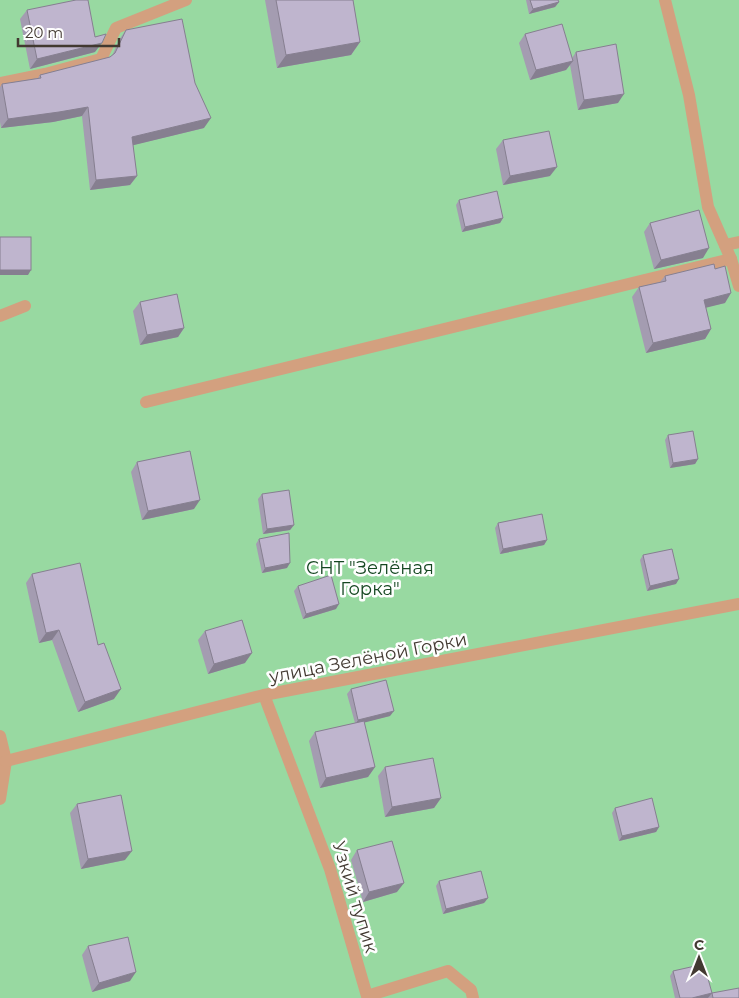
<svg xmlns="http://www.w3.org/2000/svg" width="739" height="998" viewBox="0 0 739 998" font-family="Montserrat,sans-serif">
<rect width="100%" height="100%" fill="#ffeedc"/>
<rect fill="#98d9a1" x="0" y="0" width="739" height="998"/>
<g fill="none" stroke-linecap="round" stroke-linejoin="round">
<g stroke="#d3a07f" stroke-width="12">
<path d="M 0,83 L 45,74 L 101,59 L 116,28 L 186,0"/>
<path d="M 725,245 L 739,242"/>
<path d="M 0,316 L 25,306"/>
<path d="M 146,402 L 731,259"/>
</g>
<g stroke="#d3a07f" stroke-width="12">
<path d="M 665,0 L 689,95 L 708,207 L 731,259 L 739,286"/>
<path d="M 264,695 L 330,869 L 367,996 L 448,971 L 471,990 L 473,998"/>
<path d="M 0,736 L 6,761 L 0,799"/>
<path d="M 6,761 L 264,695 L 739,604"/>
</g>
</g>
<g fill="#a49cb1">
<path d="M 265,0 L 353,0 L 360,42 L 351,55 L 277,68 Z"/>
<path d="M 526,0 L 558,0 L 559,2 L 555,7 L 529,14 Z"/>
<path d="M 27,10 L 95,37 L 95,52 L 30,69 L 20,19 Z"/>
<path d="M 126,30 L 204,128 L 133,145 L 137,176 L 130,185 L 90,190 L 82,116 L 53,122 L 1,128 L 0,122 L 0,87 L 2,84 L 38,78 L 40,75 L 110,57 L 112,56 L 119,40 Z"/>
<path d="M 525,34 L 572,58 L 576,52 L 618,103 L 578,110 L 570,65 L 566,70 L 530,80 L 519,43 Z"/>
<path d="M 503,140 L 550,176 L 503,185 L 496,149 Z"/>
<path d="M 459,200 L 503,218 L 500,223 L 462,232 L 456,205 Z"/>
<path d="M 650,223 L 703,258 L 654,269 L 644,232 Z"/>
<path d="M 665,276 L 725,303 L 706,307 L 711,329 L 705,339 L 646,353 L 632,297 L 639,287 L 660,282 Z"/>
<path d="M 140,302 L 184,328 L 178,337 L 140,345 L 133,311 Z"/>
<path d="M 668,435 L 698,459 L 695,464 L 670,468 L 665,440 Z"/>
<path d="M 137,462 L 194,509 L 142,520 L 131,472 Z"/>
<path d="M 262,494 L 294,525 L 290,530 L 263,534 L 258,499 Z"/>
<path d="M 498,523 L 547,540 L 544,545 L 500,554 L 495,528 Z"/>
<path d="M 259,539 L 287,568 L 262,573 L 256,544 Z"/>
<path d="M 643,555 L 676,584 L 647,591 L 640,560 Z"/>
<path d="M 32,574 L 98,645 L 114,699 L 78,712 L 52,640 L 39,643 L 26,583 Z"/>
<path d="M 298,586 L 336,609 L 303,619 L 294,591 Z"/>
<path d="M 205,631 L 245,663 L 208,674 L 198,640 Z"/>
<path d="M 351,689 L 390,716 L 364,722 L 375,767 L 368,777 L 320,788 L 309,741 L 315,732 L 355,723 L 347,694 Z"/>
<path d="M 385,767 L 441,798 L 434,808 L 385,817 L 378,776 Z"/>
<path d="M 77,804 L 125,860 L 81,869 L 70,813 Z"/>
<path d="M 615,808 L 659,827 L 656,832 L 619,841 L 612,813 Z"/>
<path d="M 357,850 L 397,892 L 363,902 L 351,860 Z"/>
<path d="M 439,881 L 488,898 L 484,903 L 443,914 L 436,886 Z"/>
<path d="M 88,946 L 130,981 L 92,992 L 82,955 Z"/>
<path d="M 673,971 L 712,993 L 739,998 L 675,998 L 670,976 Z"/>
</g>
<g fill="#867f90">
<path d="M 559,2 L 555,7 L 529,14 L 533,9 Z"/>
<path d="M 360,42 L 351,55 L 277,68 L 286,55 Z"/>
<path d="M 102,43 L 95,52 L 30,69 L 37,59 Z"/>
<path d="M 573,61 L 566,70 L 530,80 L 536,70 Z"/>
<path d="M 624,94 L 618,103 L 578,110 L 584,100 Z"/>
<path d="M 88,107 L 82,116 L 53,122 L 1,128 L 8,119 Z"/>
<path d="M 211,118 L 204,128 L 126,147 L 132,137 Z"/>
<path d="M 557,167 L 550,176 L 503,185 L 510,176 Z"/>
<path d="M 137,176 L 130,185 L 90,190 L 96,180 Z"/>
<path d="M 503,218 L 500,223 L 462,232 L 465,227 Z"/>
<path d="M 709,248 L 703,258 L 654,269 L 661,260 Z"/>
<path d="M 0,270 L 31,270 L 28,275 L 0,275 Z"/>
<path d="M 731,293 L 725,303 L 697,310 L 704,300 Z"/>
<path d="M 184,328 L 178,337 L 140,345 L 147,335 Z"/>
<path d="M 711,329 L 705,339 L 646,353 L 653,343 Z"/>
<path d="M 698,459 L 695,464 L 670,468 L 673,463 Z"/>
<path d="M 200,500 L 194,509 L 142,520 L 148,511 Z"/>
<path d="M 294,525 L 290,530 L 263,534 L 267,529 Z"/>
<path d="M 547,540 L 544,545 L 500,554 L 503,549 Z"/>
<path d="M 290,563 L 287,568 L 262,573 L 265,568 Z"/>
<path d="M 679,579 L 676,584 L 647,591 L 650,586 Z"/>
<path d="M 339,604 L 336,609 L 303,619 L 306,614 Z"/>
<path d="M 59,630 L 52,640 L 39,643 L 46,633 Z"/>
<path d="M 252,653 L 245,663 L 208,674 L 214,664 Z"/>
<path d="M 121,689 L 114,699 L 78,712 L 85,702 Z"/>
<path d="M 394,711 L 390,716 L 355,725 L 358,720 Z"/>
<path d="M 375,767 L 368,777 L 320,788 L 326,778 Z"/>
<path d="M 441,798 L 434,808 L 385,817 L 392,807 Z"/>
<path d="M 659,827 L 656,832 L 619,841 L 622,836 Z"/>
<path d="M 132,851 L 125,860 L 81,869 L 88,859 Z"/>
<path d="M 404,883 L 397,892 L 363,902 L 369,892 Z"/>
<path d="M 488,898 L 484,903 L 443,914 L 446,909 Z"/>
<path d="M 136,972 L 130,981 L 92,992 L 99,983 Z"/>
<path d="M 712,993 L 708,998 L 692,998 Z"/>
</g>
<g fill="#bfb5ce" stroke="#867f90">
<path d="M 76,0 L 88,0 L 95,37 L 106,34 L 102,43 L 37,59 L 27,10 Z"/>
<path d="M 276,0 L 353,0 L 360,42 L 286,55 Z"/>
<path d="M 530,0 L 558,0 L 559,2 L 533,9 Z"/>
<path d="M 182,19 L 195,83 L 211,118 L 132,137 L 137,176 L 96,180 L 88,107 L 59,112 L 8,119 L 2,84 L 41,78 L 40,75 L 110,57 L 115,53 L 126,30 Z"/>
<path d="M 562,24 L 573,61 L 536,70 L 525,34 Z"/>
<path d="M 616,44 L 624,94 L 584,100 L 576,52 Z"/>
<path d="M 549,131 L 557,167 L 510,176 L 503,140 Z"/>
<path d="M 497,191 L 503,218 L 465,227 L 459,200 Z"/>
<path d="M 699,210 L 709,248 L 661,260 L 650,223 Z"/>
<rect x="0" y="237" width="31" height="33"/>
<path d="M 714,264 L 715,269 L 725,266 L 731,293 L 704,300 L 711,329 L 653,343 L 639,287 L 666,281 L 665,276 Z"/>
<path d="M 177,294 L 184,328 L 147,335 L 140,302 Z"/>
<path d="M 693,431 L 698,459 L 673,463 L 668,435 Z"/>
<path d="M 190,451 L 200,500 L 148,511 L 137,462 Z"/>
<path d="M 289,490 L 294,525 L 267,529 L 262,494 Z"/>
<path d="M 542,514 L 547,540 L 503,549 L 498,523 Z"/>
<path d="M 289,533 L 290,563 L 265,568 L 259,539 Z"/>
<path d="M 672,549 L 679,579 L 650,586 L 643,555 Z"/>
<path d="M 80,563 L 98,645 L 104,643 L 121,689 L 85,702 L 59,630 L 46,633 L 32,574 Z"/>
<path d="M 331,575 L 339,604 L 306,614 L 298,586 Z"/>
<path d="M 242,620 L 252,653 L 214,664 L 205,631 Z"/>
<path d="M 386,680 L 394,711 L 358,720 L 351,689 Z"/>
<path d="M 364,721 L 375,767 L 326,778 L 315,732 Z"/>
<path d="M 433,758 L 441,798 L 392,807 L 385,767 Z"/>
<path d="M 121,795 L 132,851 L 88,859 L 77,804 Z"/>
<path d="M 652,798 L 659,827 L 622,836 L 615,808 Z"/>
<path d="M 392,841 L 404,883 L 369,892 L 357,850 Z"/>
<path d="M 481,871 L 488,898 L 446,909 L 439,881 Z"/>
<path d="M 128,937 L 136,972 L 99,983 L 88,946 Z"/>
<path d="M 704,964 L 712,993 L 692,998 L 680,998 L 673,971 Z"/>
<path d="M 739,988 L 739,998 L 713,998 L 712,993 Z"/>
</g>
<g text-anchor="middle" stroke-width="5" stroke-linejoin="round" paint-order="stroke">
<g font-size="18" fill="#154721" stroke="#fefefe">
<text x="370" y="574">СНТ "Зелёная<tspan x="370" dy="21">Горка"</tspan></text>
</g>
<g font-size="18" fill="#423931" stroke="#fefefe">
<text transform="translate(368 658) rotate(-11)" y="6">улица Зелёной Горки</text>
<text transform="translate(355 897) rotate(73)" y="6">Узкий тупик</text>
</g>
</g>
<g transform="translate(699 958)" stroke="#fefefe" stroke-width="4" paint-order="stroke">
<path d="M0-4L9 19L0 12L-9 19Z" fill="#423931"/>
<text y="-8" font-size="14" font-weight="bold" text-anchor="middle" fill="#423931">С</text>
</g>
<path d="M18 38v8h101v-8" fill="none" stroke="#423931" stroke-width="2.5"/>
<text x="25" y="38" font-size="15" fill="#423931" stroke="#fefefe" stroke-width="4" paint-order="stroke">20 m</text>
</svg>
